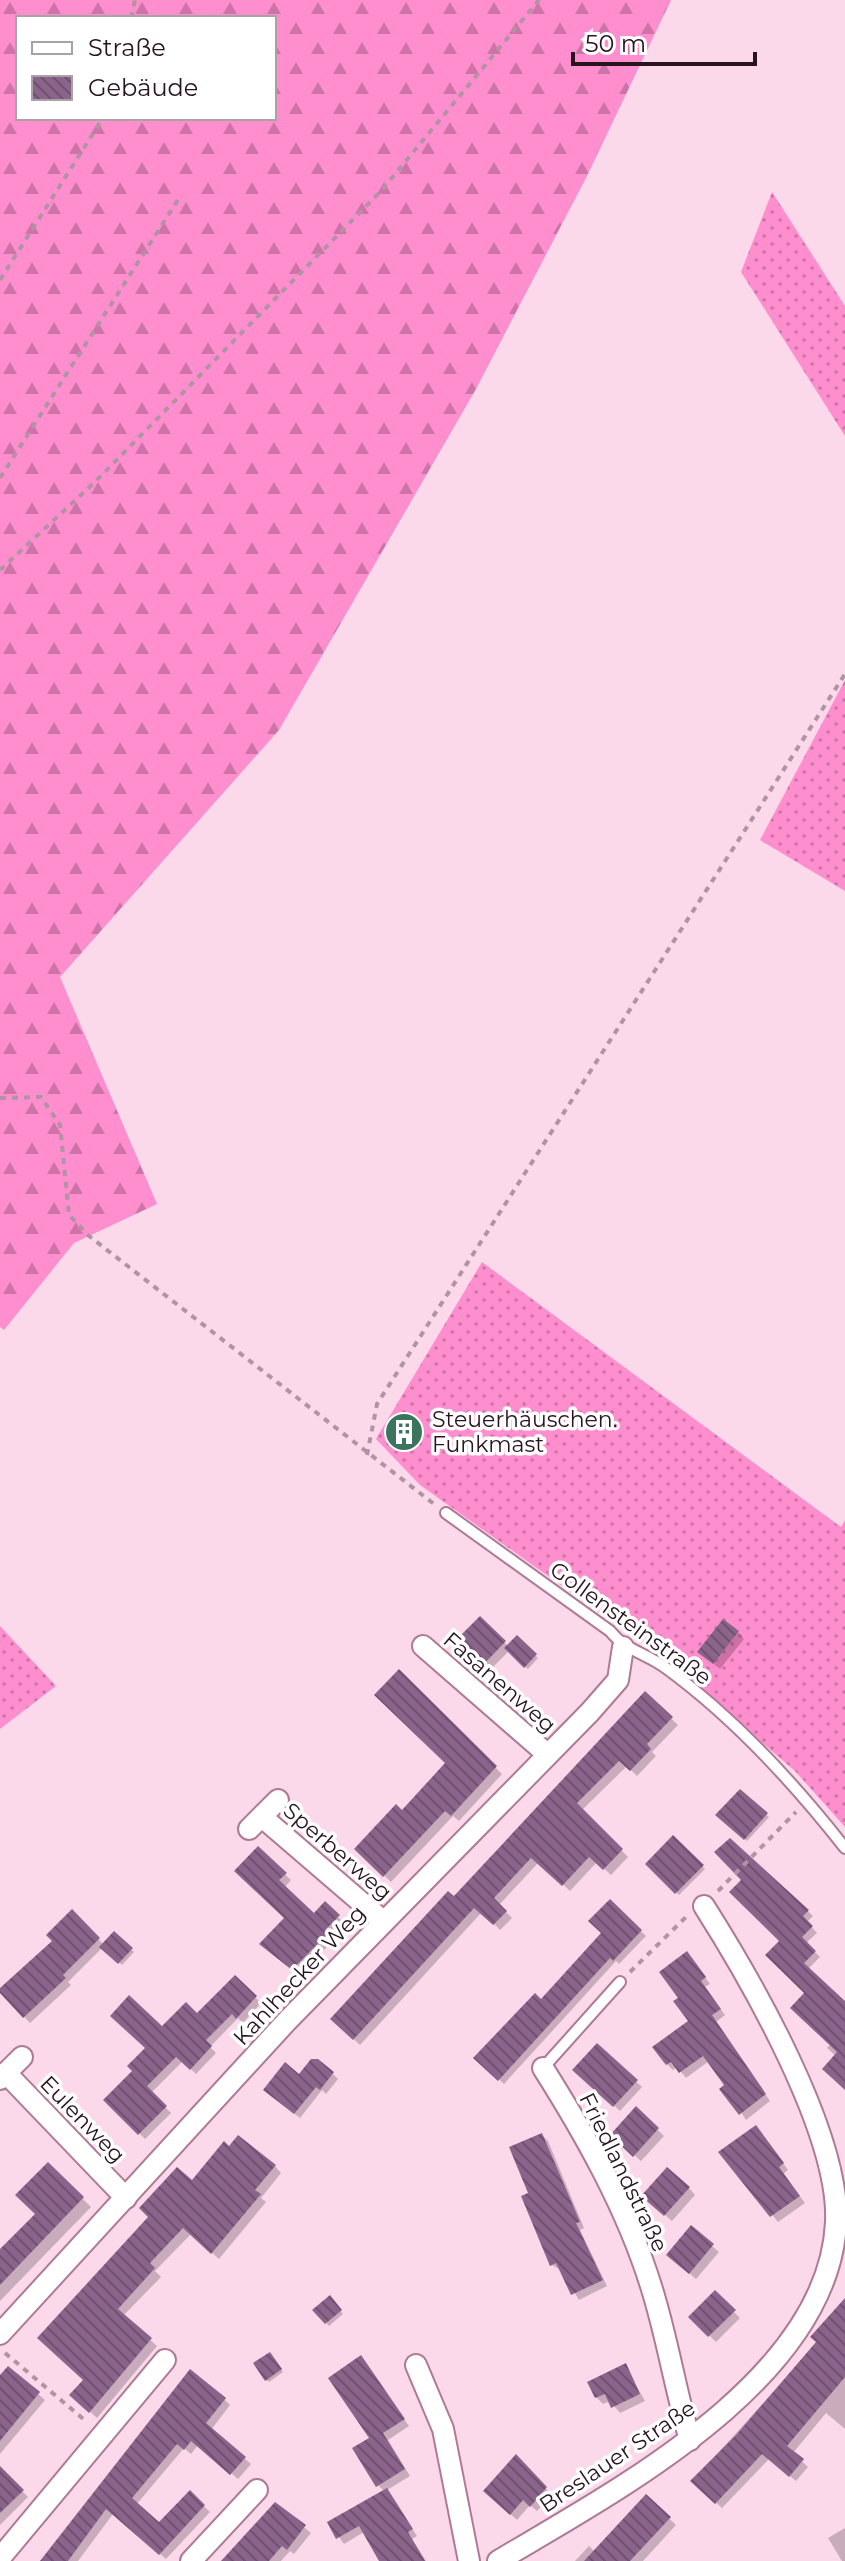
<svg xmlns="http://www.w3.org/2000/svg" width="845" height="2561" viewBox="0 0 845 2561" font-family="Montserrat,sans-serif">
<defs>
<pattern id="grass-dots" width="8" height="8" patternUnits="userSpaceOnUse" patternTransform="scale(2)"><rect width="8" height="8" fill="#fe8ece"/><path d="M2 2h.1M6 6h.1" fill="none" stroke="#ce73a7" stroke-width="1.8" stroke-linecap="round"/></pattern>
<pattern id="forest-firs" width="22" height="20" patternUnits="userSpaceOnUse" patternTransform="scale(2)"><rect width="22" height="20" fill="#fe8ece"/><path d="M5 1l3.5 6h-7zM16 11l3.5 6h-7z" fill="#ce73a7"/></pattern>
<pattern id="building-back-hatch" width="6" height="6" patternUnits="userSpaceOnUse" patternTransform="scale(2)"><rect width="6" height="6" fill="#8a648a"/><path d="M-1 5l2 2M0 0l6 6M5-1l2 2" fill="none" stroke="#715170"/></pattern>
</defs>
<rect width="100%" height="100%" fill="#fbd8ea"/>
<g fill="url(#grass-dots)">
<path d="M 772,192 L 845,306 L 845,436 L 741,272 Z"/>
<path d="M 845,680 L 845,891 L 760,840 Z"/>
<path d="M 482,1262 L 841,1527 L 845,1520 L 845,1827 L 795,1771 L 669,1662 L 420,1485 L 376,1439 Z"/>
<path d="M 0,1626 L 56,1686 L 0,1729 Z"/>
</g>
<path fill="url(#forest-firs)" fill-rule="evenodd" d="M 0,0 L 671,0 L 587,176 L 476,389 L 279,730 L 60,977 L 157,1204 L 74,1243 L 4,1330 L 0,1327 ZM 18,18 L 274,18 L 274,118 L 18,118 Z"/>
<g fill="#0003">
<path d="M 399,1422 L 418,1432 L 412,1445 L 393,1436 Z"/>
<path d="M 480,1619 L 508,1646 L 517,1638 L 538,1658 L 528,1669 L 509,1651 L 489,1671 L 458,1641 Z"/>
<path d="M 738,1632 L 744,1639 L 720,1669 L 706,1658 Z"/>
<path d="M 399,1672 L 502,1774 L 459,1821 L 453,1816 L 391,1882 L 356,1849 L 402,1812 L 447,1763 Z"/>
<path d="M 645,1694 L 678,1725 L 652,1752 L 656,1756 L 637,1776 L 627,1766 L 582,1810 L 628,1857 L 611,1875 L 597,1862 L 570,1891 L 539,1862 L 499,1905 L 512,1918 L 500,1930 L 482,1912 L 360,2045 L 333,2019 L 454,1899 Z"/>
<path d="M 740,1792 L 769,1817 L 747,1841 L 718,1815 Z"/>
<path d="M 673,1838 L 705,1869 L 679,1895 L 648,1864 Z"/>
<path d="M 730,1840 L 813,1916 L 807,1922 L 817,1933 L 806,1943 L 820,1957 L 808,1969 L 845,2003 L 845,2088 L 836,2056 L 827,2048 L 831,2044 L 782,1941 L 744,1880 Z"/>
<path d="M 258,1849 L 291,1880 L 284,1888 L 314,1916 L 325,1904 L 344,1923 L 331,1937 L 334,1940 L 299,1975 L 268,1950 L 287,1918 Z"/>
<path d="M 610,1902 L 646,1936 L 619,1964 L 616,1961 L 504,2084 L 476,2058 L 541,2002 L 603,1933 Z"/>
<path d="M 72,1912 L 104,1945 L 115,1934 L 134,1952 L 122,1965 L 103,1947 L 68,1982 L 71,1985 L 30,2023 L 0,1991 L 55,1941 Z"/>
<path d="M 693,1960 L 710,1984 L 705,1987 L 725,2015 L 716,2022 L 770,2101 L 746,2120 L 709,2061 L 686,2078 L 677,2067 L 673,2070 L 667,2064 L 691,2021 L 680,1998 Z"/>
<path d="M 235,1978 L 261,2003 L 243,2023 L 238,2018 L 210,2047 L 216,2053 L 196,2074 L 183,2061 L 151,2093 L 171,2113 L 145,2139 L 106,2100 L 135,2071 L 162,2028 L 197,2016 Z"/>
<path d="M 597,2046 L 642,2087 L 620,2111 L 575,2070 Z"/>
<path d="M 333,2074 L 338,2079 L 326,2094 L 322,2090 L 300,2118 L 271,2095 L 300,2076 Z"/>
<path d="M 636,2109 L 664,2136 L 641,2161 L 612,2135 Z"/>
<path d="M 762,2134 L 788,2170 L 783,2174 L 805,2203 L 778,2222 L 721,2152 Z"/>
<path d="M 542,2135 L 548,2141 L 584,2228 L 580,2230 L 607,2286 L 579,2300 L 561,2270 L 552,2265 L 531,2194 Z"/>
<path d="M 48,2164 L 91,2207 L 0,2301 L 0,2252 L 38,2214 Z"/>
<path d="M 275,2166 L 281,2173 L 261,2198 L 266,2202 L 219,2259 L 191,2234 L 155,2271 L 161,2277 L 123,2316 L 157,2346 L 97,2418 L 72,2395 L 85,2380 L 46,2345 L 192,2183 Z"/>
<path d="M 689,2188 L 695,2195 L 672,2221 L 650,2202 Z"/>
<path d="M 712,2246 L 719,2252 L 696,2279 L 675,2261 Z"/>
<path d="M 715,2293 L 740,2318 L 716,2342 L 691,2317 Z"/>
<path d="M 330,2298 L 343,2314 L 329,2326 L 315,2310 Z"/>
<path d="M 845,2302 L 845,2429 L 826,2413 L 793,2453 L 808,2467 L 796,2481 L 769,2459 L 722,2508 L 693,2481 L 818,2342 Z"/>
<path d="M 272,2357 L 283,2372 L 269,2382 L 266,2380 Z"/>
<path d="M 361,2358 L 409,2426 L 388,2440 L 410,2476 L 387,2490 L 417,2536 L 412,2539 L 426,2561 L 382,2561 L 364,2532 L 344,2544 L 329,2523 L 385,2492 L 378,2485 Z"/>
<path d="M 625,2366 L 645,2401 L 620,2413 L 610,2401 L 603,2404 L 596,2397 Z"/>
<path d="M 8,2368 L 45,2400 L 0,2454 L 0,2378 Z"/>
<path d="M 224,2399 L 230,2405 L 211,2430 L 251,2464 L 238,2479 L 198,2445 L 191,2454 L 184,2448 L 136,2505 L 159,2524 L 190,2493 L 210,2512 L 166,2559 L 113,2514 L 78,2561 L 43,2561 Z"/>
<path d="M 516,2457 L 552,2495 L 537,2511 L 530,2505 L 517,2520 L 485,2491 Z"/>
<path d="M 0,2468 L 28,2497 L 0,2525 Z"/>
<path d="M 646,2497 L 676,2525 L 643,2561 L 575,2561 L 589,2546 L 595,2552 Z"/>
<path d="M 275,2504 L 311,2533 L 294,2554 L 290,2551 L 281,2561 L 224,2561 Z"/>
<path d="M 845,2528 L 845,2561 L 842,2561 L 828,2538 Z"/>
</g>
<g fill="url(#building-back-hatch)">
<path d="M 398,1419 L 416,1427 L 409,1444 L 391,1436 Z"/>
<path d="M 480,1616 L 506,1641 L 482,1666 L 455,1641 Z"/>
<path d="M 723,1619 L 739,1631 L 713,1664 L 697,1652 Z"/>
<path d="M 517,1635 L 537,1654 L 524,1668 L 504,1648 Z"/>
<path d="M 399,1669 L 497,1766 L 451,1816 L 445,1811 L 383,1877 L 354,1849 L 396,1804 L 402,1810 L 445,1763 L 374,1695 Z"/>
<path d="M 645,1691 L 673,1717 L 647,1744 L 651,1749 L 630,1771 L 619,1761 L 577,1803 L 623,1849 L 603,1870 L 589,1857 L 562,1886 L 531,1858 L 494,1898 L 507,1911 L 493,1925 L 474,1908 L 353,2040 L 330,2019 L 448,1891 L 454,1896 Z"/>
<path d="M 740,1789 L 768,1813 L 744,1840 L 715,1815 Z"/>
<path d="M 673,1835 L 704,1865 L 675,1894 L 645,1864 Z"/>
<path d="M 730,1838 L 809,1910 L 803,1916 L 813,1926 L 802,1937 L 816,1951 L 804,1963 L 845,2001 L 845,2090 L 822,2069 L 837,2052 L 790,2008 L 804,1993 L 765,1955 L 779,1941 L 729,1892 L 741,1880 L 714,1852 Z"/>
<path d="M 258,1846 L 287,1873 L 279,1880 L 314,1913 L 325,1901 L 340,1915 L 326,1929 L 329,1932 L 292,1970 L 259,1944 L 284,1918 L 234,1871 Z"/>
<path d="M 610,1899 L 642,1930 L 613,1961 L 610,1958 L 498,2081 L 473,2058 L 535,1993 L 541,1999 L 601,1933 L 588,1921 Z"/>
<path d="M 72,1909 L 100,1938 L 63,1975 L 66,1978 L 23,2018 L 0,1993 L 0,1988 L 52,1941 L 46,1935 Z"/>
<path d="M 114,1931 L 133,1948 L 118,1964 L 99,1947 Z"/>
<path d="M 687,1951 L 706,1977 L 701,1981 L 721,2009 L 712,2015 L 766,2094 L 739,2115 L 719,2089 L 724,2085 L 703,2056 L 679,2073 L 671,2062 L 666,2065 L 652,2047 L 688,2021 L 673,2001 L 678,1998 L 659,1972 Z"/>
<path d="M 235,1975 L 257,1996 L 236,2019 L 232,2014 L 206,2040 L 212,2046 L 190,2070 L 176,2057 L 147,2086 L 167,2106 L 138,2135 L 103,2100 L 132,2071 L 127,2066 L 145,2048 L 110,2016 L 129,1995 L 162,2026 L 186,2002 L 197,2013 Z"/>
<path d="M 597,2043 L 638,2080 L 613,2107 L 572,2070 Z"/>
<path d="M 311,2059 L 318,2059 L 334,2072 L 320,2090 L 316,2087 L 294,2114 L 263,2090 L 285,2062 L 299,2074 Z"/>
<path d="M 636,2106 L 659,2128 L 633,2157 L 610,2135 Z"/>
<path d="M 756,2125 L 784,2163 L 779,2167 L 800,2196 L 770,2217 L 718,2152 Z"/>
<path d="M 542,2133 L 580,2222 L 576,2223 L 603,2280 L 571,2295 L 556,2263 L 550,2266 L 521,2196 L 528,2193 L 509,2147 Z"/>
<path d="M 238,2135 L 276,2165 L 255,2190 L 261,2194 L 211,2254 L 183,2228 L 150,2263 L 155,2268 L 118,2309 L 152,2338 L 89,2413 L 69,2395 L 83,2380 L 37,2338 L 148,2217 L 139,2208 L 177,2167 L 192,2180 L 224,2141 L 229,2146 Z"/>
<path d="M 48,2162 L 84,2197 L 0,2285 L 0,2249 L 35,2214 L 15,2195 Z"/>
<path d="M 667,2167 L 690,2187 L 664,2216 L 641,2196 Z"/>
<path d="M 691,2225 L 714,2244 L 689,2274 L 666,2255 Z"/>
<path d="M 715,2290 L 736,2310 L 708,2337 L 688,2317 Z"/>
<path d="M 330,2295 L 342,2310 L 325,2324 L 312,2310 Z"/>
<path d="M 845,2298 L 845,2377 L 787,2446 L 804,2459 L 789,2477 L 762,2454 L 715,2504 L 690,2481 L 737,2434 L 816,2342 L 810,2337 Z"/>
<path d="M 270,2352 L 282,2369 L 265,2381 L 253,2363 Z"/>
<path d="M 361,2355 L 405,2419 L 383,2433 L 405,2469 L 376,2487 L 352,2448 L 369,2438 L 328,2378 Z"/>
<path d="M 626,2363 L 640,2394 L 611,2408 L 605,2394 L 595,2398 L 587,2382 Z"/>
<path d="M 8,2366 L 40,2392 L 0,2441 L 0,2375 Z"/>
<path d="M 190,2369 L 226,2398 L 206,2423 L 246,2457 L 230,2475 L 191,2441 L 184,2450 L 177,2444 L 132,2498 L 159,2522 L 190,2490 L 205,2505 L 159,2555 L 106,2509 L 68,2561 L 40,2561 Z"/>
<path d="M 516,2454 L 547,2487 L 530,2507 L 523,2500 L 510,2515 L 483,2491 Z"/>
<path d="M 0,2466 L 24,2490 L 0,2513 Z"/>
<path d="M 387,2488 L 413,2529 L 408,2532 L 425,2561 L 379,2561 L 359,2526 L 336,2539 L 327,2522 Z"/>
<path d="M 646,2494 L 671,2517 L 630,2561 L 584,2561 Z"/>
<path d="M 275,2502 L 306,2525 L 287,2550 L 282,2546 L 269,2561 L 221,2561 Z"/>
</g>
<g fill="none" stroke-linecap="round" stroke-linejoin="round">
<g stroke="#ae7a96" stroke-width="14">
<g id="lane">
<path d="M 446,1513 L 610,1631 C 626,1651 646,1653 666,1668 C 733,1717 794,1783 845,1848"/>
<path d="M 543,2068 L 620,1982"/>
</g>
</g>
<g stroke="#ae7a96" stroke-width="24">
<g id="street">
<path d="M 423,1646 L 547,1754"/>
<path d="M 262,1817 L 383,1921"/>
<path d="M 249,1829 L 278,1800"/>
<path d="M 543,2068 C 586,2136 627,2209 651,2286 C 667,2336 675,2389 690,2440"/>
<path d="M 6,2073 L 126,2198"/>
<path d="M 0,2079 L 22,2057"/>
<path d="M 0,2334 L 287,2021 L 590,1712 L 618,1680 L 623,1647"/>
<path d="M 416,2365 L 443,2429 L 469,2561"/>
<path d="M 0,2558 L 165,2360"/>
<path d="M 191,2561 L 257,2490"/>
<path d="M 498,2561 C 617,2490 829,2379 836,2222 C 840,2134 751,1980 704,1906"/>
</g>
</g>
<g stroke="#b193a3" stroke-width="4" stroke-dasharray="6 6" stroke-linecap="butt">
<path d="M 131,18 L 135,0"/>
<path d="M 0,280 L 103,118"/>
<path d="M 0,478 L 181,195"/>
<path d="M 0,570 L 96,481 L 381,191 L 539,0"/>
<path d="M 0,1098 L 41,1097 L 60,1125 L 69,1215 L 89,1236 L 434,1504"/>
<path d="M 367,1455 L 377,1404 L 845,674"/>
<path d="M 718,1891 L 796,1812"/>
<path d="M 630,1972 L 686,1917"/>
<path d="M 5,2353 L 87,2422"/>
</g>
<use href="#lane" stroke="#fff" stroke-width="10"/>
<use href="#street" stroke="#fff" stroke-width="20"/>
</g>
<defs>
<g id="building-disc" transform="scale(2)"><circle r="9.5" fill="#3b755e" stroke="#fff"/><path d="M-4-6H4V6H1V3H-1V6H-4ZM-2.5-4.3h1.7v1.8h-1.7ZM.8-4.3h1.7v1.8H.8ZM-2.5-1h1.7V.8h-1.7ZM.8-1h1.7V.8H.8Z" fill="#fff"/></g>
</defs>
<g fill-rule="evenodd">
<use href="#building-disc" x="404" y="1432"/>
</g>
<g text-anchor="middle" stroke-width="7" stroke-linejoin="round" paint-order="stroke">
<g font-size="22" fill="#28141f" stroke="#fff" text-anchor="start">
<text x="432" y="1427">Steuerhäuschen.<tspan x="432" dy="25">Funkmast</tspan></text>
</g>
<g font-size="22" fill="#28141f" stroke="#fff">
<text transform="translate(631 1623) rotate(36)" y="8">Gollensteinstraße</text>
<text transform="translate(500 1682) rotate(41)" y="8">Fasanenweg</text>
<text transform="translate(338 1851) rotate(41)" y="8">Sperberweg</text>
<text transform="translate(299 1975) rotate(-47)" y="8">Kahlhecker Weg</text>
<text transform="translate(83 2119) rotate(46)" y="8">Eulenweg</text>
<text transform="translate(624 2172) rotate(64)" y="8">Friedlandstraße</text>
<text transform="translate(617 2456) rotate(-34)" y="8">Breslauer Straße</text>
</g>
</g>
<rect x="16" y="16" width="260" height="104" fill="#ffffff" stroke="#a9a1a5" stroke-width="2"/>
<rect x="32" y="42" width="40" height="12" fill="#ffffff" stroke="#a9a1a5" stroke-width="2"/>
<text x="88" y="56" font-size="24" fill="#28141f">Straße</text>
<rect x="32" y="76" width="40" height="24" fill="url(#building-back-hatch)" stroke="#a9a1a5" stroke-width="2"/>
<text x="88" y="96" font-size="24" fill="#28141f">Gebäude</text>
<path d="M573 52v12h182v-12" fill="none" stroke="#28141f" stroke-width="4"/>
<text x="585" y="52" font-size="24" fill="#28141f" stroke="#ffffff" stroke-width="6" paint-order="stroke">50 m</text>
</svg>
